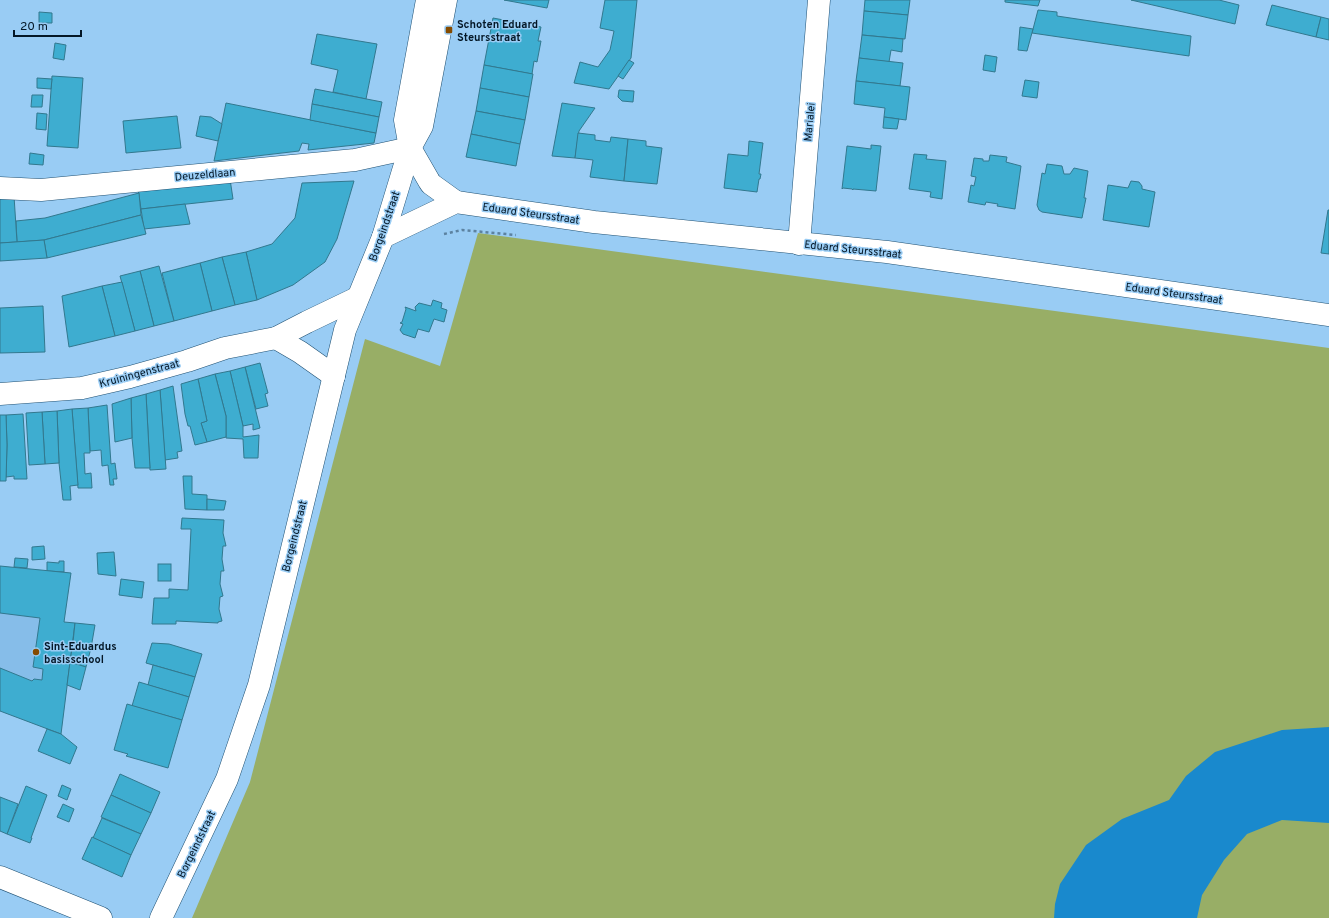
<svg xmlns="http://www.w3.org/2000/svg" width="1329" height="918" viewBox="0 0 1329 918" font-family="Overpass,sans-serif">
<rect width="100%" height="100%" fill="#99ccf4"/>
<path fill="#86bde9" d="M 0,566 L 71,573 L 64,622 L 75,623 L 61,734 L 0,711 Z"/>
<path fill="#98ae66" d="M 478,233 L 1329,348 L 1329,918 L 192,918 L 250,782 L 365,339 L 440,366 Z"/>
<path fill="#1989cd" d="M 1329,727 L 1329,823 L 1282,820 L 1247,834 L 1224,860 L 1202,895 L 1197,918 L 1054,918 L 1055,904 L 1060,884 L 1086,845 L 1122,819 L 1169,800 L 1186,776 L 1215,752 L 1282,730 Z"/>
<g fill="#3eadd0" stroke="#32788e">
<path d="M 504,0 L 549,0 L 547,8 Z"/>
<path d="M 605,0 L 637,0 L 631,58 L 609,89 L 574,83 L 580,62 L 598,67 L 610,50 L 614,31 L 600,28 Z"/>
<path d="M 865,0 L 910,0 L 908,15 L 864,11 Z"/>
<path d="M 1005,0 L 1040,0 L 1038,6 L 1005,2 Z"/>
<path d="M 1131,0 L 1219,0 L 1239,5 L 1235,24 Z"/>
<path d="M 1272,5 L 1321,17 L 1316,37 L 1266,25 Z"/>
<path d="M 1038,10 L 1057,12 L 1057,16 L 1191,36 L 1189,56 L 1032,33 Z"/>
<path d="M 864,11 L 908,15 L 905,39 L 862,35 Z"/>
<path d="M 39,12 L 52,13 L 52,23 L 39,23 Z"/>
<path d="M 1321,17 L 1329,19 L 1329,40 L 1316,37 Z"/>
<path d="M 493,18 L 541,27 L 538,41 L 541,41 L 537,62 L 534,61 L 532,74 L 484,65 Z"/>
<path d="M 1020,27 L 1033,29 L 1027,51 L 1018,50 Z"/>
<path d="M 317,34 L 377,44 L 366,99 L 333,92 L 338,70 L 311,64 Z"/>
<path d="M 862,35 L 903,39 L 902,52 L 891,50 L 889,62 L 859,58 Z"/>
<path d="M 55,43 L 66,45 L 64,60 L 53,58 Z"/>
<path d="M 985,55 L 997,57 L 995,72 L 983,70 Z"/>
<path d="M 859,58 L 903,63 L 900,86 L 856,81 Z"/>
<path d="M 629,60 L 634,63 L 623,79 L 618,76 Z"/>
<path d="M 484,65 L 533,74 L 529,97 L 480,88 Z"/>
<path d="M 52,76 L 83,78 L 78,148 L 47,146 Z"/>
<path d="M 37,78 L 52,79 L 51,89 L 37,88 Z"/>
<path d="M 1025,80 L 1039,82 L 1037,98 L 1022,96 Z"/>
<path d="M 856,81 L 910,87 L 906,120 L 884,117 L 885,108 L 854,104 Z"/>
<path d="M 480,88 L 529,97 L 525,120 L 476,111 Z"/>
<path d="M 315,89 L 382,102 L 379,117 L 312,104 Z"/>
<path d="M 619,90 L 634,91 L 633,102 L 622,101 L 618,97 Z"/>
<path d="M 32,95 L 43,95 L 42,107 L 31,107 Z"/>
<path d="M 226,103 L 376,133 L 374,143 L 308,150 L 309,144 L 302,143 L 299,151 L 214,161 Z"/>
<path d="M 562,103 L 595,108 L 579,131 L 575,158 L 552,156 Z"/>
<path d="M 312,104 L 379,117 L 376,133 L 310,120 Z"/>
<path d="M 476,111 L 525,120 L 520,144 L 471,134 Z"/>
<path d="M 37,113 L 47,114 L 46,130 L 36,129 Z"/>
<path d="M 177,116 L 181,148 L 126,153 L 123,121 Z"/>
<path d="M 200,116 L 211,117 L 222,124 L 218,141 L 196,136 Z"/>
<path d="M 884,117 L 899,119 L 897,129 L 883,128 Z"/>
<path d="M 578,133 L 595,135 L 595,140 L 610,142 L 611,137 L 628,139 L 624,181 L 590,177 L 593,160 L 575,158 Z"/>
<path d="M 471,134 L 520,144 L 516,166 L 466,157 Z"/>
<path d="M 628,139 L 646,141 L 646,146 L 662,148 L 657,184 L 624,181 Z"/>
<path d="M 749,141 L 763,143 L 759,174 L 761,174 L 760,179 L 759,179 L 757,192 L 724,188 L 728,154 L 748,156 Z"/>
<path d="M 871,145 L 881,146 L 876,191 L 853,189 L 853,190 L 852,189 L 843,188 L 842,189 L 847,146 L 871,149 Z"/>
<path d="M 30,153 L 44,155 L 43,165 L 29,164 Z"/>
<path d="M 914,154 L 927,155 L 926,159 L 946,161 L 942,199 L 930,197 L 931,192 L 909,189 Z"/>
<path d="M 990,155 L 1007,157 L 1006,162 L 1021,166 L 1015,209 L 997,206 L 998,204 L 986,202 L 985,205 L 968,202 L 971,185 L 974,186 L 976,177 L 971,176 L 974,158 L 983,159 L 983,161 L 989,161 Z"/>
<path d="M 1047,164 L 1062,166 L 1064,174 L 1070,174 L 1074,168 L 1088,171 L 1084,198 L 1086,198 L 1082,218 L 1042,212 L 1039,210 L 1037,205 L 1042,173 L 1045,174 Z"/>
<path d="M 230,179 L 233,199 L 141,209 L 138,189 Z"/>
<path d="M 354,181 L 337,239 L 325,262 L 293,285 L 257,300 L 246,252 L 272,244 L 295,218 L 302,183 Z"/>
<path d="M 1131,181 L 1139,182 L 1142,186 L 1142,189 L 1155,192 L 1149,227 L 1103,220 L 1108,185 L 1128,188 Z"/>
<path d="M 139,193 L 141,215 L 44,240 L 17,242 L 16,221 L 45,218 Z"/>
<path d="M 0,196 L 14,196 L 17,242 L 0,243 Z"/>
<path d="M 185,204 L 190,224 L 144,229 L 141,209 Z"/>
<path d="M 1328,210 L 1329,210 L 1329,254 L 1321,253 Z"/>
<path d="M 141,215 L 146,234 L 47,258 L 44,240 Z"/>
<path d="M 44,240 L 47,258 L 0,261 L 0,243 Z"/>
<path d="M 246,252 L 257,300 L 235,305 L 222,257 Z"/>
<path d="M 222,257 L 235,305 L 212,311 L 200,263 Z"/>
<path d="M 200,263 L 212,311 L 174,321 L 162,273 Z"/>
<path d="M 159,266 L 174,321 L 154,326 L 140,271 Z"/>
<path d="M 140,271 L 154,326 L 135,331 L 120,276 Z"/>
<path d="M 122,282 L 135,331 L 115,336 L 102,286 Z"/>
<path d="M 102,286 L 115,336 L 69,347 L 62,296 Z"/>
<path d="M 433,300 L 442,303 L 441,308 L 447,310 L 444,322 L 434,319 L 429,332 L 418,329 L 415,338 L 403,334 L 400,330 L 403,324 L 400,323 L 402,322 L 406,309 L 405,307 L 416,311 L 415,307 L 419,303 L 431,306 Z"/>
<path d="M 43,306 L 45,352 L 0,353 L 0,308 Z"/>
<path d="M 260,363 L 268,393 L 265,394 L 268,406 L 256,409 L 245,367 Z"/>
<path d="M 245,367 L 260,428 L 253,430 L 253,424 L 243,426 L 230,371 Z"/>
<path d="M 230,371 L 243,426 L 243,437 L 259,435 L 258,458 L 244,458 L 243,439 L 226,438 L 226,416 L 215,374 Z"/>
<path d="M 215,374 L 226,416 L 226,437 L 207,442 L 201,423 L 207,421 L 198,379 Z"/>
<path d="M 198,379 L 207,421 L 201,423 L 207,442 L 195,445 L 190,426 L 188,426 L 185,414 L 181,384 Z"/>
<path d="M 173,386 L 182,451 L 177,452 L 178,458 L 165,460 L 160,390 Z"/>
<path d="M 160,390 L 166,469 L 150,470 L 146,394 Z"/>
<path d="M 146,394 L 150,468 L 135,468 L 132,438 L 131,398 Z"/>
<path d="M 131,398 L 132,438 L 115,442 L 112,404 Z"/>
<path d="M 107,405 L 111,464 L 115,463 L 117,479 L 113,479 L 114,485 L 110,485 L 108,465 L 102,466 L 101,450 L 90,451 L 88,408 Z"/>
<path d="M 88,408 L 90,453 L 84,453 L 85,474 L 91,473 L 92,488 L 78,488 L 72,409 Z"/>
<path d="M 72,409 L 78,485 L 70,486 L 71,500 L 63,500 L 59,463 L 57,411 Z"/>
<path d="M 57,411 L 59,463 L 45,464 L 42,412 Z"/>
<path d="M 42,412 L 45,464 L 29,465 L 26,413 Z"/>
<path d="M 23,414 L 27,479 L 14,479 L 14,476 L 6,477 L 7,445 L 6,415 Z"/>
<path d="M 0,415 L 6,415 L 7,445 L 6,481 L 0,481 Z"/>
<path d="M 183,476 L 192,476 L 192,494 L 207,495 L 207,510 L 185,509 Z"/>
<path d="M 207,499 L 226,501 L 224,510 L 207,510 Z"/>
<path d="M 182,518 L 224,520 L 223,533 L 226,546 L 223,546 L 222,559 L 224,571 L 221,571 L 220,584 L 223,596 L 220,597 L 219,609 L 222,621 L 218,622 L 218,623 L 176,621 L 176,624 L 152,624 L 154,598 L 169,598 L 169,589 L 188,590 L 191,529 L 181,529 Z"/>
<path d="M 44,546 L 45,559 L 32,560 L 32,547 Z"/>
<path d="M 114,552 L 116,576 L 98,574 L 97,553 Z"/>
<path d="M 15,558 L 28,559 L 27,568 L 14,567 Z"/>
<path d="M 59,561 L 64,561 L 64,572 L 47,571 L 47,562 L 59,563 Z"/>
<rect x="158" y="564" width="13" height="17"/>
<path d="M 0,566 L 71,573 L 64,622 L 75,623 L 61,734 L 0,711 L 0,668 L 32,681 L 34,679 L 42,680 L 43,669 L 33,667 L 40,618 L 0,613 Z"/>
<path d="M 121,579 L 144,582 L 142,598 L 119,595 Z"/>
<path d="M 75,623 L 95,625 L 91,648 L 73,642 Z"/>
<path d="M 73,642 L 91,648 L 86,667 L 70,662 Z"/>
<path d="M 152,643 L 169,644 L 202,654 L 195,677 L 146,663 Z"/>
<path d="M 70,662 L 86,667 L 80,690 L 67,685 Z"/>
<path d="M 153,665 L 195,677 L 189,697 L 148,685 Z"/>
<path d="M 139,682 L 189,697 L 182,720 L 132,706 Z"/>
<path d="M 127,704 L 182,720 L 168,768 L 126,756 L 128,754 L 114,750 Z"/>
<path d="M 47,729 L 61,734 L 77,747 L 70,764 L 38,751 Z"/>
<path d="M 120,774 L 160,792 L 151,813 L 111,795 Z"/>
<path d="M 62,785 L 71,789 L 67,800 L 58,796 Z"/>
<path d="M 26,786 L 47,795 L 31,838 L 32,838 L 30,843 L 7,834 Z"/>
<path d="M 111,795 L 151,813 L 141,834 L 101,817 Z"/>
<path d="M 0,797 L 18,804 L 7,834 L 0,831 Z"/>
<path d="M 63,804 L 74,809 L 69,822 L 57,817 Z"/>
<path d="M 102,818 L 141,834 L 131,855 L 93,838 Z"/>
<path d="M 92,837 L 131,855 L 122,877 L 82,859 Z"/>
</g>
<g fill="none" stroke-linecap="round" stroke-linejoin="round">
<g stroke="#205173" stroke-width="23">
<g id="minor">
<path d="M 427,0 L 405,120 L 410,148 L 429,181 L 431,184 L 456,202"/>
<path d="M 0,188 L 41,190 L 355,160 L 410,148"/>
<path d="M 383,237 L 456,202 L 594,222 L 887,252 L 1329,315"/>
<path d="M 799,244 L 819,0"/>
<path d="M 276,338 L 300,352 L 334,376"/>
<path d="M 0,394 L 82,388 L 130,377 L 187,361 L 225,348 L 276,338 L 307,322 L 357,298"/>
<path d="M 0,877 L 101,918"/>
<path d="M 161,918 L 227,779 L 259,685 L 345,330 L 383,237 L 410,148 L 422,126 L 446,0"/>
</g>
</g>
<path stroke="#5c82a0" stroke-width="2.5" stroke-dasharray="3 3" stroke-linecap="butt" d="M 444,234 L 462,230 L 516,235"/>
<use href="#minor" stroke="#fff" stroke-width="22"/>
</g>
<g fill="#854b00" stroke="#99ccf4" stroke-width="1.5">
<rect x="445" y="26" width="8" height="8" rx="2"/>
<circle cx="36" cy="652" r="4"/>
</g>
<g text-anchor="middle" stroke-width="3" stroke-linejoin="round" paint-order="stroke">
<g font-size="11" font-weight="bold" fill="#041726" stroke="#99ccf4" text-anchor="start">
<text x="457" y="28">Schoten Eduard<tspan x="457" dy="13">Steursstraat</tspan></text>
<text x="44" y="650">Sint-Eduardus<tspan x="44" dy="13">basisschool</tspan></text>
</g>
<g font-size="11" fill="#041726" stroke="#99ccf4">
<text transform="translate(809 122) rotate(-85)" y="4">Marialei</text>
<text transform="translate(205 174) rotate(-5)" y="4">Deuzeldlaan</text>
<text transform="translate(531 213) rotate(8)" y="4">Eduard Steursstraat</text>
<text transform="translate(384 226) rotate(-71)" y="4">Borgeindstraat</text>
<text transform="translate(853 249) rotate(6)" y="4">Eduard Steursstraat</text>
<text transform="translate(1174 293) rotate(8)" y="4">Eduard Steursstraat</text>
<text transform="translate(139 373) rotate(-15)" y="4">Kruiningenstraat</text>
<text transform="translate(294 536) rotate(-76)" y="4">Borgeindstraat</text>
<text transform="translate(196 844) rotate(-64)" y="4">Borgeindstraat</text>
</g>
</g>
<path d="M14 30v6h67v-6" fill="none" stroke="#041726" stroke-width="2"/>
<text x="20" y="30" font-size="12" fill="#041726" stroke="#99ccf4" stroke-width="3" paint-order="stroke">20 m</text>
</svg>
